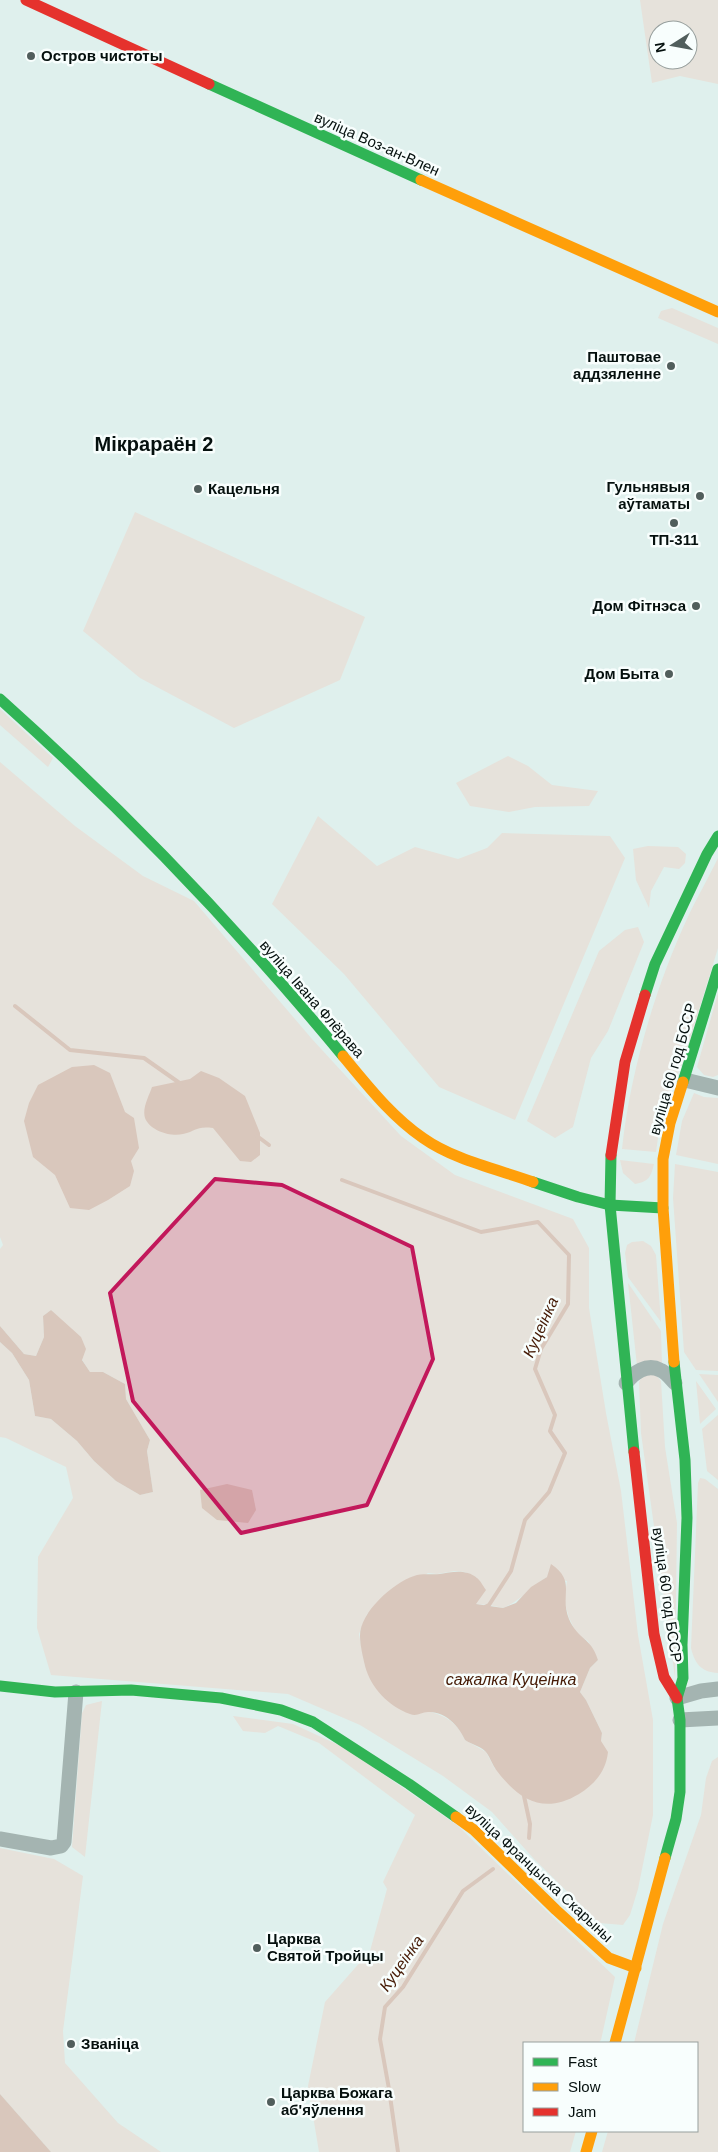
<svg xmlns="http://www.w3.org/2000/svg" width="718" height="2152" viewBox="0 0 718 2152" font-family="Arial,sans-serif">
<rect width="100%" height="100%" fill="#dff0ed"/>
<g fill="#e6e2db" fill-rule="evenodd">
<path d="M 640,0 L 718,0 L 718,84 L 680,76 L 652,83 ZM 658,30 L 688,30 L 688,60 L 658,60 Z"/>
<path d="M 672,308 L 718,328 L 718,344 L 658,318 L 661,311 Z"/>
<path d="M 135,512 L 365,617 L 340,680 L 234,728 L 140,678 L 83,631 Z"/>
<path d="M 0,709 L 53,758 L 48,767 L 0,725 Z"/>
<path d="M 508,756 L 528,766 L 552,785 L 598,791 L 589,806 L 535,807 L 509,812 L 470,806 L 456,783 Z"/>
<path d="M 0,762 L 75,826 L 143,876 L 194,901 L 312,1039 L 401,1136 L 455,1175 L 573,1219 L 589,1248 L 589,1308 L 606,1413 L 621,1491 L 638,1635 L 653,1720 L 653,1815 L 638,1889 L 630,1915 L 623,1925 L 599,1923 L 534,1859 L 492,1812 L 443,1776 L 360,1725 L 288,1694 L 51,1675 L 37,1628 L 38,1557 L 73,1498 L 66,1467 L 6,1438 L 0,1437 L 0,1342 L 12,1353 L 29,1380 L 35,1416 L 51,1419 L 77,1441 L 94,1461 L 116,1481 L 140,1495 L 153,1492 L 147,1451 L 150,1440 L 126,1399 L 125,1384 L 103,1372 L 90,1372 C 76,1352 68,1328 51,1310 L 43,1316 L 44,1337 L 36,1356 L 24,1354 L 0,1326 L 0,1249 L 3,1245 L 0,1237 ZM 455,1571 L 465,1572 L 477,1578 L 475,1604 L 489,1605 L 503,1608 C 520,1601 531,1587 547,1577 L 567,1581 L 564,1600 L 569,1618 L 577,1634 L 588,1641 L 598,1660 L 590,1668 L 580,1692 L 586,1700 L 602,1733 L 601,1741 L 495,1769 L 486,1752 L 465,1740 C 458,1723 444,1714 426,1711 L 365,1666 L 359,1634 L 367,1614 L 428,1573 L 437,1574 Z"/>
<path d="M 318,816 L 377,866 L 415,847 L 458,859 L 487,848 L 502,833 L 610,836 L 625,858 L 515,1120 L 439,1087 L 344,974 L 272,904 Z"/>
<path d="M 648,846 L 678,847 L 686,854 L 685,863 L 679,869 L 664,867 L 651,891 L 649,908 L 636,880 L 633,849 Z"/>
<path d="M 718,858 L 718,948 L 683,1062 L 662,1110 L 656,1152 L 622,1149 C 630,1073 655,988 687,919 C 696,899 708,879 718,858 Z"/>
<path d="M 638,927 L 644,942 L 608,1031 L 591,1058 L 573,1127 L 555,1138 L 527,1121 L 599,951 L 625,930 Z"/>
<path d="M 718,993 L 718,1075 L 713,1077 L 704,1075 L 697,1067 Z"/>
<path d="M 694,1093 L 704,1097 L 718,1098 L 718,1164 L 676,1155 L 682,1121 Z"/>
<path d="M 620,1160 L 654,1164 C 651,1177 648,1182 635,1184 L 623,1173 Z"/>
<path d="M 675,1164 L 718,1172 L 718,1371 L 696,1370 L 684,1352 L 673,1198 Z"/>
<path d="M 643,1241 L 651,1246 L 656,1255 L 661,1322 L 628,1277 L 625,1253 L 627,1245 L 632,1242 Z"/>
<path d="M 628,1283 L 661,1331 L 662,1365 L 637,1366 Z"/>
<path d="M 649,1374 L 656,1375 L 661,1381 L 665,1447 L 677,1523 L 675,1677 L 641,1433 L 639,1382 L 642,1377 Z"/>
<path d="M 699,1374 L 718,1375 L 718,1402 Z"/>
<path d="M 696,1381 L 716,1409 L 700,1424 Z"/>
<path d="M 718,1415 L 718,1480 L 707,1471 L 702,1429 Z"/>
<path d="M 700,1478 L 705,1479 L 718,1489 L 718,1673 C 701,1672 695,1664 691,1648 L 698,1483 Z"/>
<path d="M 102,1701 L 85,1857 L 72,1847 L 82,1713 L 86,1705 Z"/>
<path d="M 233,1716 L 293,1724 L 345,1748 L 457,1825 L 615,1977 L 601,2040 L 598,2043 L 524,2043 L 524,2131 L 576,2131 L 570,2152 L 319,2152 L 308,2086 L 325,2002 L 370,1951 L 387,1889 L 383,1882 L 415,1815 L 319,1743 L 278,1726 L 265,1733 L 243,1731 Z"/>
<path d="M 718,1757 L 718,2152 L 602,2152 L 608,2131 L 697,2131 L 697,2043 L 634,2043 L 663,1924 L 701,1815 L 706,1778 L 712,1761 Z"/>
<path d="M 0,1848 L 54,1859 L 83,1876 L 63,2031 L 65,2063 L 118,2123 L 161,2152 L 51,2152 L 0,2094 Z"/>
</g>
<g fill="#d9c7bc">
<path d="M 94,1065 L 110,1073 L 125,1112 L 134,1118 L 139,1148 L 131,1161 L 134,1171 L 130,1186 L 108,1200 L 89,1210 L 70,1208 L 55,1175 L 33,1157 L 24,1121 L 29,1103 L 38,1085 L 72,1067 Z"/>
<path d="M 201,1071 L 219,1078 L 245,1096 L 260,1133 L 260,1155 L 251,1162 L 240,1161 L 213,1128 C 195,1126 197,1131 183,1134 C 171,1137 150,1131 145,1118 C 142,1108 149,1096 152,1087 L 190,1079 Z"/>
<path d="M 51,1310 L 81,1337 L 86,1349 L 82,1360 L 90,1372 L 103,1372 L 125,1384 L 126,1399 L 150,1440 L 147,1451 L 153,1492 L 140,1495 L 116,1481 L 94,1461 L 77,1441 L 51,1419 L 35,1416 L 29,1380 L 12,1353 L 0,1342 L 0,1326 L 24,1354 L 36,1356 L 44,1337 L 43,1316 Z"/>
<path d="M 227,1484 L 252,1490 L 256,1510 L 248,1523 L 217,1520 L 202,1508 L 200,1490 Z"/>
<path d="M 551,1564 C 577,1582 559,1594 569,1619 C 578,1640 591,1637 598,1660 L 590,1668 L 580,1692 L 586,1700 L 602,1733 L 601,1741 L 608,1752 C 606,1771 595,1784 579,1794 C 544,1815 519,1800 497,1771 C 492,1765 490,1756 485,1751 C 480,1746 471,1744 465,1740 C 459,1726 445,1711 428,1712 C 421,1712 417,1717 410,1714 C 388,1706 371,1688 365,1666 C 363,1657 360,1645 360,1636 C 360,1612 393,1583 414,1576 C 422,1573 431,1575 440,1574 C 452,1572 466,1569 477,1578 C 480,1580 483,1586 486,1590 L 476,1604 L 503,1608 L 516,1603 L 531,1587 L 547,1577 Z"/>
<path d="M 0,2094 L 51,2152 L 0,2152 Z"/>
</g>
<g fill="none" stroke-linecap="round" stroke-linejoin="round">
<g stroke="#d9c7bc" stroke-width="4">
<path d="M 15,1006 L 70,1050 L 144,1058 L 181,1084"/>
<path d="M 257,1136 L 269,1145"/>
<path d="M 342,1180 L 481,1232 L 538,1222 L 569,1255 L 568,1304 L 541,1349 L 535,1369 L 555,1415 L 550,1431 L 565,1453 L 549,1492 L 525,1520 L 511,1571 L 489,1605 L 485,1607"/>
<path d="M 524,1796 L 530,1824 L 529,1838"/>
<path d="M 398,2152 L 389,2089 L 380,2039 L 385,2007 L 403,1987 L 463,1891 L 493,1869"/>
</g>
<g stroke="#a4b4b1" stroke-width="15">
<path d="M 685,1080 L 718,1088"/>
<path d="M 626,1383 C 633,1373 647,1363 660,1370 C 666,1372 671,1379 675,1383"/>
<path d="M 677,1698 L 701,1691 L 718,1689"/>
<path d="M 680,1720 L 718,1718"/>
<path d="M 0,1839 L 51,1848 L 61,1846 L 64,1842 L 76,1692"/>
</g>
<g stroke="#30b455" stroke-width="11">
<path d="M 209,84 L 421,180"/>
<path d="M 0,699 C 123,809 238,929 343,1056"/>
<path d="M 645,995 L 655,964 L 707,854 L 718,836"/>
<path d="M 683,1082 L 718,969"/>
<path d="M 611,1155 L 610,1205 L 634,1452"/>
<path d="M 533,1182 L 578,1197 L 610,1205 L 663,1208"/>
<path d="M 0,1686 L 55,1692 L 131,1690 L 221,1698 L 281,1710 L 313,1722 L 409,1784 L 456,1817"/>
<path d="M 665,1858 L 676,1819 L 680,1792 L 680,1720 L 677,1698 L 683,1678 L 682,1645 L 687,1518 L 685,1460 L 674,1362"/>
</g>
<g stroke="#ff9f0a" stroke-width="11">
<path d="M 421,180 L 718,312"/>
<path d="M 343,1056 C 368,1086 391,1116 423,1138 C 454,1160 497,1169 533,1182"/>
<path d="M 674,1362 L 663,1208 L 663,1159 L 670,1123 L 683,1082"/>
<path d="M 456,1817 L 474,1830 L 556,1910 L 609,1958 L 636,1968"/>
<path d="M 615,2043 L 665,1858"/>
<path d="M 586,2152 L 592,2131"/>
</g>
<g stroke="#e5322d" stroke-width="11">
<path d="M 26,0 L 209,84"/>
<path d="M 611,1155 L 625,1062 L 645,995"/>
<path d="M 634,1452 L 654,1634 L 664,1677 L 677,1698"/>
</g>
</g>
<path fill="#c2185b" fill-opacity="0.2" stroke="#c2185b" stroke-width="4" stroke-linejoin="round" d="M 215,1179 L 282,1185 L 412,1247 L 433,1359 L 367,1505 L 241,1533 L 133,1401 L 110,1293 Z"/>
<g fill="#515e5c" stroke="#f8fefd" stroke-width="2">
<circle cx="31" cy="56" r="5"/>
<circle cx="671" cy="366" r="5"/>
<circle cx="198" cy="489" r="5"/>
<circle cx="700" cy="496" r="5"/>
<circle cx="674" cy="523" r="5"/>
<circle cx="696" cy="606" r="5"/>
<circle cx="669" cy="674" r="5"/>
<circle cx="257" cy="1948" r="5"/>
<circle cx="71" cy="2044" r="5"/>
<circle cx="271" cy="2102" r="5"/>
</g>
<g text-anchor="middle" stroke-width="5" stroke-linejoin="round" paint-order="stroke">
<g font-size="15" font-weight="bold" fill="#05100e" stroke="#f8fefd" text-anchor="start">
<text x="41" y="61">Остров чистоты</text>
<text x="661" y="362" text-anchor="end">Паштовае<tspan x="661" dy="17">аддзяленне</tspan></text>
<text x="690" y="492" text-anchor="end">Гульнявыя<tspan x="690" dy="17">аўтаматы</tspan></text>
<text x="208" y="494">Кацельня</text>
<text x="674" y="545" text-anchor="middle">ТП-311</text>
<text x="686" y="611" text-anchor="end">Дом Фітнэса</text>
<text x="659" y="679" text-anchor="end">Дом Быта</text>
<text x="267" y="1944">Царква<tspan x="267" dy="17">Святой Тройцы</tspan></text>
<text x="81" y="2049">Званіца</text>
<text x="281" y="2098">Царква Божага<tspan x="281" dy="17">аб'яўлення</tspan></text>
</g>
<g font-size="15" fill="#05100e" stroke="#f8fefd">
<text transform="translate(377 144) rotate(24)" y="5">вуліца Воз-ан-Влен</text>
<text transform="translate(312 999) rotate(49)" y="5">вуліца Івана Флёрава</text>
<text transform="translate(673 1069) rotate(-74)" y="5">вуліца 60 год БССР</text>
<text transform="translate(667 1595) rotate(82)" y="5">вуліца 60 год БССР</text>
<text transform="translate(539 1873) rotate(43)" y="5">вуліца Францыска Скарыны</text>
</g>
<g font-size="16" font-style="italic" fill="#451a05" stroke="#f8fefd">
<text transform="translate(540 1327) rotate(-66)" y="6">Куцеінка</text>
<text x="511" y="1685">сажалка Куцеінка</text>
<text transform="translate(401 1963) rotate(-55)" y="6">Куцеінка</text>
</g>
<g font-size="20" font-weight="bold" fill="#05100e" stroke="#f8fefd">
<text x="154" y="451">Мікрараён 2</text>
</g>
</g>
<rect x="523" y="2042" width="175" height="90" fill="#f8fefd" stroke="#979f9d"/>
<rect x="533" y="2058" width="25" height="8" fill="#30b455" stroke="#979f9d"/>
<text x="568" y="2067" font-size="15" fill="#05100e">Fast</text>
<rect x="533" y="2083" width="25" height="8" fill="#ff9f0a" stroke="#979f9d"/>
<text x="568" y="2092" font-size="15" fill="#05100e">Slow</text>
<rect x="533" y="2108" width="25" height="8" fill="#e5322d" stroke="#979f9d"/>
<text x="568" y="2117" font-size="15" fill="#05100e">Jam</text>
<g transform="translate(673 45) rotate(259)"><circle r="24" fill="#f8fefd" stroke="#979f9d"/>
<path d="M0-4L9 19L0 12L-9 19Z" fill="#515e5c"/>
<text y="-8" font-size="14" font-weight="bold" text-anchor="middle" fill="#05100e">N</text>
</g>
</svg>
